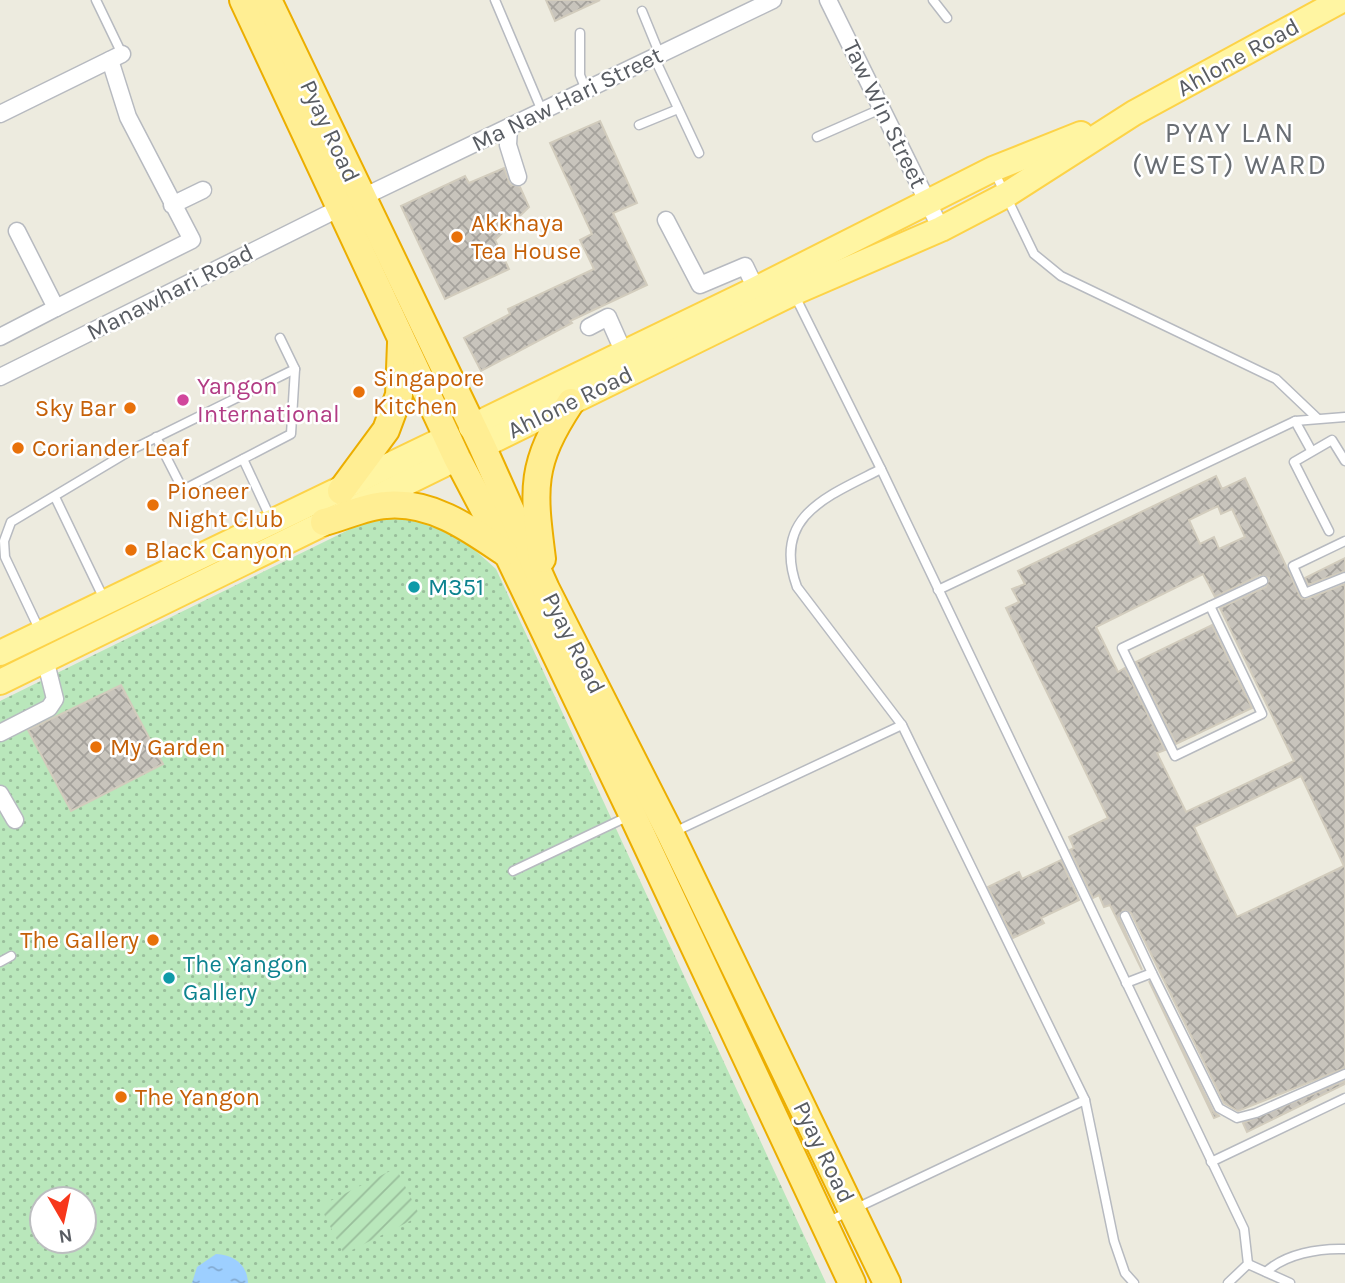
<svg xmlns="http://www.w3.org/2000/svg" width="1345" height="1283" viewBox="0 0 1345 1283" font-family="Karla,sans-serif">
<defs>
<pattern id="grass-dots" width="8" height="8" patternUnits="userSpaceOnUse" patternTransform="scale(1.75)"><rect width="8" height="8" fill="#b9e7bb"/><path d="M2 2h.1M6 6h.1" fill="none" stroke="#99be9b" stroke-width="1.8" stroke-linecap="round"/></pattern>
<pattern id="garden-furrows" width="10" height="10" patternUnits="userSpaceOnUse" patternTransform="scale(1.75)"><rect width="10" height="10" fill="#b9e7bb"/><path d="M-1 1l2-2M0 10L10 0M9 11l2-2" fill="none" stroke="#99be9b"/></pattern>
<pattern id="water-ripples" width="26" height="14" patternUnits="userSpaceOnUse" patternTransform="scale(1.75)"><rect width="26" height="14" fill="#9dcfff"/><path d="M2 4q2-2 4 0t4 0M15 11q2-2 4 0t4 0" fill="none" stroke="#83abd2"/></pattern>
<pattern id="building-cross-hatch" width="8" height="8" patternUnits="userSpaceOnUse" patternTransform="scale(1.75)"><rect width="8" height="8" fill="#c8c4bc"/><path d="M0 0l8 8M0 8l8-8" fill="none" stroke="#a5a29c"/></pattern>
</defs>
<rect width="100%" height="100%" fill="#edebdf"/>
<path fill="url(#grass-dots)" fill-rule="evenodd" d="M 383,513 L 448,526 L 496,569 L 826,1283 L 0,1283 L 0,701 ZM 42,1199 L 84,1199 L 84,1241 L 42,1241 Z"/>
<path fill="url(#garden-furrows)" d="M 396,1168 L 420,1216 L 344,1254 L 320,1206 Z"/>
<path fill="url(#water-ripples)" d="M 216,1254 C 234,1255 247,1264 248,1283 L 192,1283 L 197,1267 Z"/>
<g fill="url(#building-cross-hatch)" stroke="#d2ccbd" stroke-width="2" fill-rule="evenodd">
<path d="M 546,0 L 600,0 L 555,21 Z"/>
<path d="M 600,121 L 637,203 L 613,213 L 647,285 L 570,321 L 572,323 L 481,371 L 464,338 L 510,314 L 508,309 L 594,269 L 580,240 L 592,234 L 550,143 Z"/>
<path d="M 504,168 L 510,184 L 520,187 L 529,207 L 495,240 L 509,269 L 445,299 L 401,206 L 465,176 L 469,183 Z"/>
<path d="M 1216,476 L 1222,489 L 1245,478 L 1301,598 L 1307,599 L 1345,584 L 1345,1068 L 1238,1111 L 1224,1103 L 1131,913 L 1123,910 L 1119,918 L 1142,970 L 1110,905 L 1104,907 L 1099,895 L 1093,898 L 1070,850 L 1074,848 L 1069,837 L 1108,818 L 1006,608 L 1019,602 L 1012,589 L 1025,584 L 1018,571 ZM 1218,506 L 1221,514 L 1232,509 L 1245,537 L 1219,549 L 1214,537 L 1200,544 L 1189,520 ZM 1203,574 L 1215,597 L 1260,575 L 1269,578 L 1266,587 L 1220,608 L 1294,761 L 1186,812 L 1157,753 L 1165,750 L 1125,668 L 1118,672 L 1096,627 ZM 1301,776 L 1344,866 L 1237,917 L 1194,827 Z"/>
<path d="M 1345,558 L 1345,571 L 1308,585 L 1305,578 Z"/>
<path d="M 1212,625 L 1252,708 L 1176,744 L 1136,662 Z"/>
<path d="M 121,685 L 163,764 L 71,811 L 28,730 Z"/>
<path d="M 1061,860 L 1079,900 L 1041,918 L 1044,923 L 1013,938 L 988,887 L 1019,872 L 1022,879 Z"/>
<path d="M 1149,981 L 1213,1111 L 1219,1116 L 1214,1118 Z"/>
<path d="M 1345,1081 L 1345,1084 L 1247,1132 L 1243,1123 Z"/>
</g>
<g fill="none" stroke-linecap="round" stroke-linejoin="round">
<g stroke="#b7bac0" stroke-width="11">
<g id="service">
<path d="M 96,0 L 122,54"/>
<path d="M 495,0 L 542,111"/>
<path d="M 933,0 L 947,18"/>
<path d="M 642,11 L 660,55"/>
<path d="M 580,33 L 580,75 L 586,90"/>
<path d="M 654,57 L 699,153"/>
<path d="M 639,125 L 678,109"/>
<path d="M 817,137 L 883,108"/>
<path d="M 994,171 L 1034,254 L 1061,276 L 1276,379 L 1317,418"/>
<path d="M 795,296 L 881,469 L 1244,1229 L 1248,1264 L 1228,1283"/>
<path d="M 1295,421 L 1311,450"/>
<path d="M 156,437 L 183,490 L 291,434 L 295,369 L 280,338"/>
<path d="M 243,459 L 271,519"/>
<path d="M 881,469 C 828,496 771,516 797,587 L 902,725 L 1085,1100 L 1114,1241 L 1125,1273 L 1134,1283"/>
<path d="M 55,497 L 104,599"/>
<path d="M 1329,531 L 1294,462 L 1332,440 L 1345,461"/>
<path d="M 1345,541 L 1293,566 L 1305,593 L 1345,577"/>
<path d="M 938,590 L 1295,421 L 1345,417"/>
<path d="M 1210,606 L 1262,714 L 1175,756 L 1122,648 Z"/>
<path d="M 1210,606 L 1263,581"/>
<path d="M 40,631 L 5,557 L 4,541 L 11,522 L 133,449 L 295,369"/>
<path d="M 674,832 L 902,725"/>
<path d="M 513,871 L 629,816"/>
<path d="M 1125,916 L 1152,973"/>
<path d="M 0,962 L 11,956"/>
<path d="M 1126,983 L 1152,973 L 1219,1108 L 1237,1118 L 1256,1113 L 1345,1074"/>
<path d="M 1211,1162 L 1345,1098"/>
<path d="M 829,1221 L 1085,1100"/>
<path d="M 1248,1264 L 1290,1283"/>
<path d="M 1266,1272 C 1285,1254 1319,1248 1345,1249"/>
</g>
</g>
<g stroke="#b7bac0" stroke-width="19">
<g id="minor">
<path d="M 828,0 L 941,229"/>
<path d="M 0,114 L 122,54"/>
<path d="M 509,127 L 508,145 L 518,177"/>
<path d="M 361,198 L 773,0"/>
<path d="M 172,205 L 203,190"/>
<path d="M 666,220 L 700,285 L 745,266 L 756,289"/>
<path d="M 17,231 L 56,308 L 192,240 L 128,117 L 110,60"/>
<path d="M 589,327 L 608,317 L 624,353"/>
<path d="M 0,337 L 56,308"/>
<path d="M 0,377 L 340,208"/>
<path d="M 0,733 L 49,708 L 55,699 L 45,659"/>
<path d="M 0,794 L 15,820"/>
</g>
</g>
<g stroke="#fdd348" stroke-width="28">
<g id="primary">
<path d="M 471,427 L 756,289 L 993,169 L 1081,134"/>
<path d="M 482,446 L 793,293 L 941,229 L 1006,195 L 1134,113 L 1342,0"/>
<path d="M 0,653 L 448,437"/>
<path d="M 0,682 L 457,458"/>
</g>
</g>
<g stroke="#ecae00" stroke-width="30">
<g id="trunk">
<path d="M 243,0 L 457,458 L 508,555 L 632,814 L 852,1283"/>
<path d="M 268,0 L 482,446 L 546,589 L 670,833 L 887,1283"/>
<path d="M 341,491 L 386,430 L 399,395 L 401,343"/>
<path d="M 324,522 C 344,517 366,506 386,505 C 431,501 469,528 504,552"/>
<path d="M 542,559 C 533,488 530,464 571,402"/>
</g>
</g>
<use href="#service" stroke="#fff" stroke-width="8"/>
<use href="#minor" stroke="#fff" stroke-width="16"/>
<use href="#primary" stroke="#fff5a2" stroke-width="24"/>
<use href="#trunk" stroke="#ffee93" stroke-width="26"/>
</g>
<g fill="#e8710a" stroke="#fff" stroke-width="2.5">
<circle cx="457" cy="237" r="7"/>
<circle cx="359" cy="392" r="7"/>
<circle cx="130" cy="408" r="7"/>
<circle cx="18" cy="448" r="7"/>
<circle cx="153" cy="505" r="7"/>
<circle cx="131" cy="550" r="7"/>
<circle cx="96" cy="747" r="7"/>
<circle cx="153" cy="940" r="7"/>
<circle cx="121" cy="1097" r="7"/>
</g>
<circle fill="#d1479c" stroke="#fff" stroke-width="2.5" cx="183" cy="400" r="7"/>
<g fill="#0f9aa8" stroke="#fff" stroke-width="2.5">
<circle cx="414" cy="587" r="7"/>
<circle cx="169" cy="978" r="7"/>
</g>
<g text-anchor="middle" stroke-width="5" stroke-linejoin="round" paint-order="stroke">
<g font-size="24" fill="#585c62" stroke="#fff">
<text transform="translate(1238 57) rotate(-29)" y="8">Ahlone Road</text>
<text transform="translate(567 99) rotate(-26)" y="8">Ma Naw Hari Street</text>
<text transform="translate(885 114) rotate(64)" y="8">Taw Win Street</text>
<text transform="translate(330 131) rotate(65)" y="8">Pyay Road</text>
<text transform="translate(170 292) rotate(-27)" y="8">Manawhari Road</text>
<text transform="translate(570 402) rotate(-26)" y="8">Ahlone Road</text>
<text transform="translate(574 643) rotate(63)" y="8">Pyay Road</text>
<text transform="translate(824 1152) rotate(64)" y="8">Pyay Road</text>
</g>
<g font-size="24" fill="#c56008" stroke="#fff" text-anchor="start">
<text x="471" y="231">Akkhaya<tspan x="471" dy="28">Tea House</tspan></text>
<text x="373" y="386">Singapore<tspan x="373" dy="28">Kitchen</tspan></text>
<text x="116" y="416" text-anchor="end">Sky Bar</text>
<text x="32" y="456">Coriander Leaf</text>
<text x="167" y="499">Pioneer<tspan x="167" dy="28">Night Club</tspan></text>
<text x="145" y="558">Black Canyon</text>
<text x="110" y="755">My Garden</text>
<text x="139" y="948" text-anchor="end">The Gallery</text>
<text x="135" y="1105">The Yangon</text>
</g>
<g font-size="24" fill="#b23c85" stroke="#fff" text-anchor="start">
<text x="197" y="394">Yangon<tspan x="197" dy="28">International</tspan></text>
</g>
<g font-size="24" fill="#0d838f" stroke="#fff" text-anchor="start">
<text x="428" y="595">M351</text>
<text x="183" y="972">The Yangon<tspan x="183" dy="28">Gallery</tspan></text>
</g>
<g font-size="28" letter-spacing="2" fill="#696e74" stroke="#fff">
<text x="1230" y="142">PYAY LAN<tspan x="1230" dy="32">(WEST) WARD</tspan></text>
</g>
</g>
<g transform="translate(63 1220) rotate(171)"><circle r="33" fill="#ffffff" stroke="#bcbec0" stroke-width="2"/>
<path d="M0-5L12 26L0 18L-12 26Z" fill="#f7371b"/>
<text y="-10" font-size="19" font-weight="bold" text-anchor="middle" fill="#585c62">N</text>
</g>
</svg>
